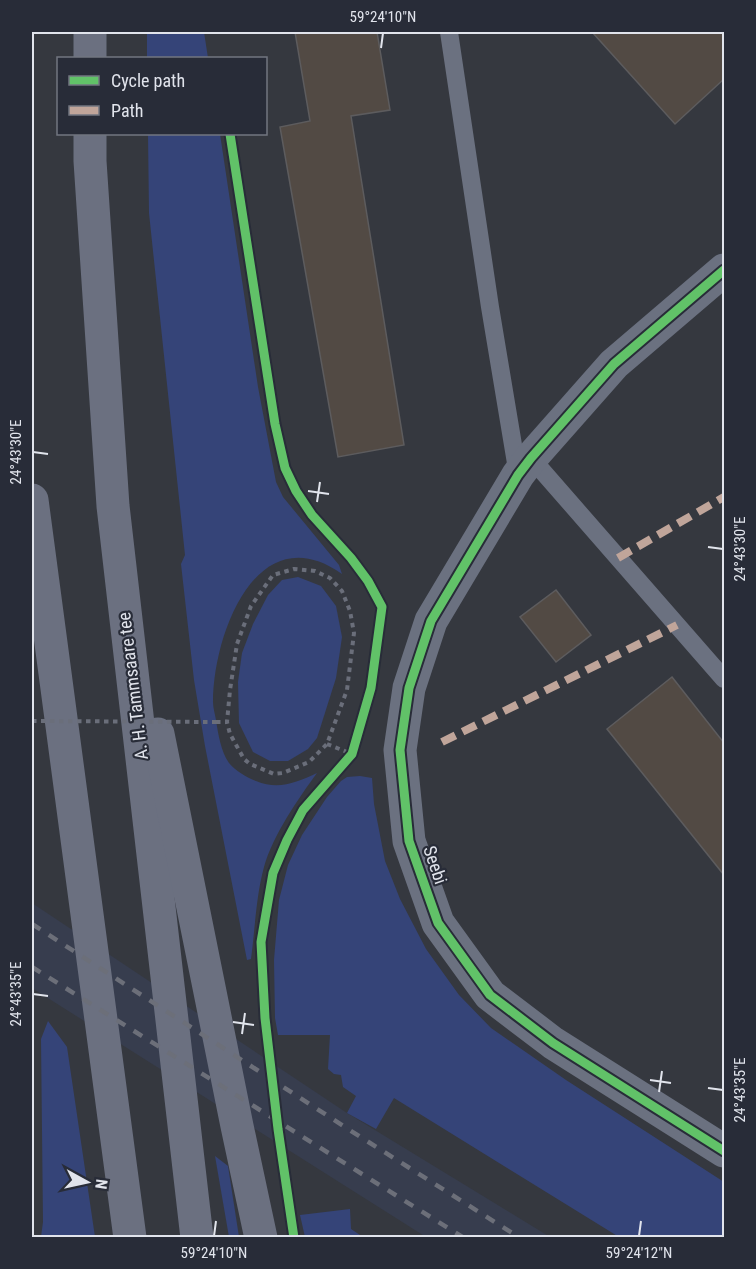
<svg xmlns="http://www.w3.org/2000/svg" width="756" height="1269" viewBox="0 0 756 1269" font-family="'Roboto Condensed',sans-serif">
<rect width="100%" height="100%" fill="#35383f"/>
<path fill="#373d4e" d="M 32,903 L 347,1113 L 550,1237 L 426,1237 L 32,988 Z"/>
<g fill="#354478">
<path d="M 147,32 L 204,32 L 208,58 L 147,58 Z"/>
<path d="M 148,134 L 220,134 L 258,387 L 276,482 L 283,497 L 339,565 L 342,574 C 257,514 213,635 213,702 C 213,708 215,714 216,720 C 218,733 221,752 229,763 C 236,771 246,777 256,781 C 278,790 296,783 317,773 C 298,799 273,835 264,867 C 256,896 255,929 251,959 L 247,960 L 205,746 L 194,680 L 181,564 L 185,555 L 149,213 Z"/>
<path d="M 298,577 L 321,586 L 336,606 L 342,637 L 336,678 L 317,738 L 308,749 L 288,761 L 270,761 L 253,752 L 239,723 L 238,682 L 242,653 L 253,624 L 268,595 L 282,580 Z"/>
<path d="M 360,776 L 372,778 L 374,804 L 385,861 L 400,899 L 426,949 L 459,995 L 491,1028 L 566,1080 L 724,1182 L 724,1237 L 619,1237 L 394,1098 L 376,1129 L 347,1113 L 356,1096 L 343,1087 L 341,1075 L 334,1074 L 328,1069 L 330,1035 L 278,1035 L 275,1018 L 274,960 L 279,900 L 288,865 L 302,835 L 327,797 L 341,781 L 347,777 Z"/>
<path d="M 48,1021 L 67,1047 L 95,1237 L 41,1237 L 43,1222 L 41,1039 Z"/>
<path d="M 215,1156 L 228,1166 L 239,1237 L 229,1237 Z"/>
<path d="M 350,1209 L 351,1229 L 363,1237 L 305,1237 L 300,1215 Z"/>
</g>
<g fill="#524a44" stroke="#5d5c5e" stroke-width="1.5">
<path d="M 295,32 L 377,32 L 390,110 L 351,116 L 404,445 L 338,457 L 280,127 L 310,121 Z"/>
<path d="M 592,32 L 724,32 L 724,79 L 675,124 Z"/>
<path d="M 556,590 L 591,635 L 556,662 L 520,617 Z"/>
<path d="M 672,677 L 724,743 L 724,875 L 607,729 Z"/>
</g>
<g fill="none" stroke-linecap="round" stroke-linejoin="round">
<g stroke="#6a6e7a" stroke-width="4" stroke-dasharray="4.5 4.5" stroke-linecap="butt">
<path d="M 216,722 L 227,722 L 230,690 L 237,644 L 251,606 L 273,575 L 294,569 L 315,571 L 330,578 L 342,591 L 350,611 L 354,633 L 347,690 L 327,744 L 309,762 L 283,773 L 274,774 L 250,764 L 244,759 L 230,734 L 227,722"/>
<path d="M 327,744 L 352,754 L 360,753"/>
</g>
<g stroke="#6b7180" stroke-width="18">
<path d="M 449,32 L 490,307 L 518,475"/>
<path d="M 531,458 L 724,679"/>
</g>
<path stroke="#6b7180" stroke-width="33" d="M 724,270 L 614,364 L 531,458 L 518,475 L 431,621 L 409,688 L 400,750 L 409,841 L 438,923 L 490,995 L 553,1043 L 724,1151"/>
<g stroke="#6b7080" stroke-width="33">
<path d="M 90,58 L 90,32"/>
<path d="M 90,134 L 90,161 L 113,506 L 197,1238"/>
<path d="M 32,500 L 130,1238"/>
<path d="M 158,734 L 237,1126 L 261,1238"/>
</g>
<g stroke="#6c6f79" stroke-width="4.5" stroke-dasharray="10 10" stroke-linecap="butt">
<path d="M 32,924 L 348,1129 L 520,1238"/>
<path d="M 32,967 L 464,1238"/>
</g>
<path stroke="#6a6e7a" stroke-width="4" stroke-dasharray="4.5 4.5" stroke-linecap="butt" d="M 32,721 L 216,722"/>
<g stroke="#c0a59a" stroke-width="8" stroke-dasharray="15 8" stroke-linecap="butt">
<path d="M 618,558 L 724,497"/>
<path d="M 442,742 L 677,625"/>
</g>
<g stroke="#282c38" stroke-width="13">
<g id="cycleway">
<path d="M 230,134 L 275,424 L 285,468 L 296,491 L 312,515 L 351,558 L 368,581 L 382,607 L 371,688 L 352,754 L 303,810 L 287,840 L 273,873 L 261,942 L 265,1018 L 278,1129 L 294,1238"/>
<path d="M 724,270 L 614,364 L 531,458 L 518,475 L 431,621 L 409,688 L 400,750 L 409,841 L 438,923 L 490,995 L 553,1043 L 724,1151"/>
</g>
</g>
<use href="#cycleway" stroke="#61c268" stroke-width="9"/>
</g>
<path fill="none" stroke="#e1e4ec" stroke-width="2" d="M 381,48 L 383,33M 33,452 L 48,454M 308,491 L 329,494M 317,502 L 320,482M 708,547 L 723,549M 33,994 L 48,996M 233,1022 L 254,1025M 242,1034 L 245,1013M 650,1080 L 671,1083M 708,1088 L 723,1090M 659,1092 L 662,1071M 214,1236 L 216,1221M 639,1236 L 641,1221"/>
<g text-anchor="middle" stroke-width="4.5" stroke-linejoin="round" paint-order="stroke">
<g font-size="18" fill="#e1e4ec" stroke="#282c38">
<text transform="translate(133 686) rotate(-97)" y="6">A. H. Tammsaare tee</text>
<text transform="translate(435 865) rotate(71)" y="6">Seebi</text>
</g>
</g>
<rect width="756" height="1269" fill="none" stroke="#282c38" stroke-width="66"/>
<rect x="57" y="57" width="210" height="78" fill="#282c38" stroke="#727680" stroke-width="1.5"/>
<rect x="69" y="76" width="30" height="9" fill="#61c268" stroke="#727680" stroke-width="1.5"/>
<text x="111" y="87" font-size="18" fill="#e1e4ec">Cycle path</text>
<rect x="69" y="106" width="30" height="9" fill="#c0a59a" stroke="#727680" stroke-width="1.5"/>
<text x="111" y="117" font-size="18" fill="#e1e4ec">Path</text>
<g transform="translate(87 1182) rotate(98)" stroke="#282c38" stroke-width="4.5" paint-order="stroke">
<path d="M0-4.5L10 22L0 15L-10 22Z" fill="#e1e4ec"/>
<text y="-9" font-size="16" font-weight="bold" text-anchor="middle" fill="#e1e4ec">N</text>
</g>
<rect x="33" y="33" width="690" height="1203" fill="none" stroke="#e1e4ec" stroke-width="2"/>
<g font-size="15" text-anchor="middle" fill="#e1e4ec">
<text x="383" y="22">59°24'10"N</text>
<text transform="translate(16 452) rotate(-90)" y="5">24°43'30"E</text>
<text transform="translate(740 549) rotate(-90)" y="5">24°43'30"E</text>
<text transform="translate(16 994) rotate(-90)" y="5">24°43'35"E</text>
<text transform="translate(740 1090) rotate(-90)" y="5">24°43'35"E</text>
<text x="214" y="1258">59°24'10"N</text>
<text x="639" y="1258">59°24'12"N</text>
</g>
</svg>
